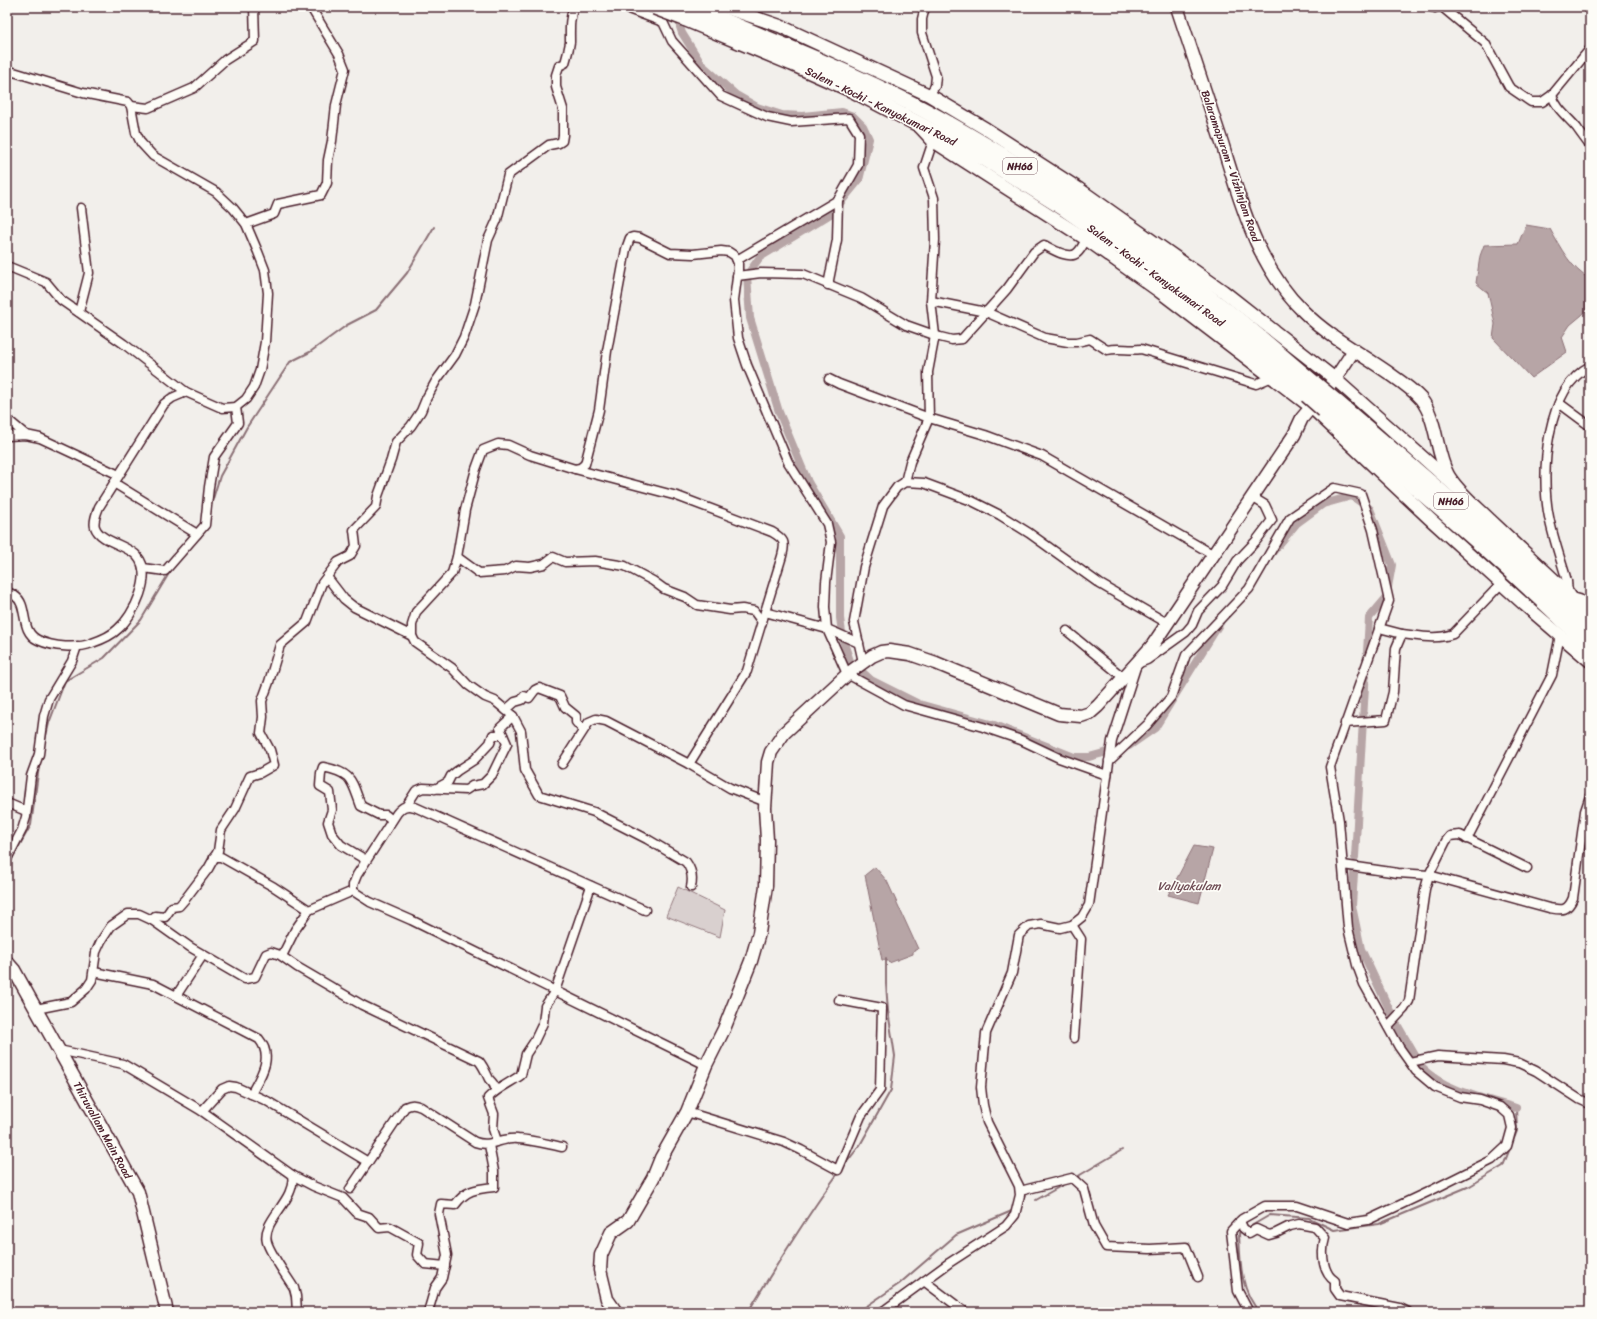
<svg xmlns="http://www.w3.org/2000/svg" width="1597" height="1319" viewBox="0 0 1597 1319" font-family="Sriracha,sans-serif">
<rect width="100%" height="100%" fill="#f2efeb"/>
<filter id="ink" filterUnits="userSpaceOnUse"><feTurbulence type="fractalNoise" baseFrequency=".025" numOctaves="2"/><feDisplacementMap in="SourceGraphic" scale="8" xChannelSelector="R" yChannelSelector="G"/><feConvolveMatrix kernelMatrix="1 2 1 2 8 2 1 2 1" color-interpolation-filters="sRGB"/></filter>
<g filter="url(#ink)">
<path fill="#d9d0cf" stroke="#92787d" d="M 678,887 L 725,910 L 720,937 L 666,916 Z"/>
<g fill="#b7a5a6" stroke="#8b6f75">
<path d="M 1526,225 L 1550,229 C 1560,247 1571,269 1590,279 L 1590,306 L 1582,315 L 1570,325 L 1562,337 L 1567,352 L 1531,378 L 1493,338 L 1495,324 L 1488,293 L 1476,283 L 1480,256 L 1484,245 L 1518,244 Z"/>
<path d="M 1194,846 L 1213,849 L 1199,903 L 1168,895 Z"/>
<path d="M 875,867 L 887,881 L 918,949 L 913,951 L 913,954 L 889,963 L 887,960 L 882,960 L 865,875 Z"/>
</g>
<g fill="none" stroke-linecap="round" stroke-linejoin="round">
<g stroke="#8b6f75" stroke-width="2">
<path d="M 211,505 L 220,476 L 247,427 L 290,362 L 310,352 L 347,325 L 376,310 L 407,273 L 434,227"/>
<path d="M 45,740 L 49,723 L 65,681 L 104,658 L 141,620 L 171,570"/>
<path d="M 7,867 L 31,825 L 39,766"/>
<path d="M 843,1167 L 860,1145 L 891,1090 L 895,1056 L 888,1011 L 886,984 L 886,958"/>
<path d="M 1075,1178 L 1122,1150"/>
<path d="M 1036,1200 L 1068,1182"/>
<path d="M 1246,1229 L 1270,1215 L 1309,1218 L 1334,1230 L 1379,1224 L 1470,1186 L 1503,1166 L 1517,1131 L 1516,1108"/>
<path d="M 1243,1231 L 1239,1233 C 1240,1260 1240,1292 1260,1312"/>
<path d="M 748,1312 C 777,1264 806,1217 839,1172"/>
<path d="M 858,1312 L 899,1284 L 956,1235 L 1014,1210"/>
</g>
<g stroke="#b7a5a6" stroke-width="8">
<path d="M 680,7 L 680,27 L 682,33 L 702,65 L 736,95 L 757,107 L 782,115 L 803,116 L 842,112 L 853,116 L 863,126 L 869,139 L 859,180 L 832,213 L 760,257 L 747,275 L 750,318 L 779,412 L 808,482 L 840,536 L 840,618 L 843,640 L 850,661 L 871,680 L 919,704 L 994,725 L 1074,757 L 1089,757 L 1129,746 L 1155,728 L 1220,623"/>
<path d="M 1272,553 L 1297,523 L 1323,504 L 1352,496 L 1370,509 L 1392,565 L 1386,598 L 1369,618 L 1355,857"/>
<path d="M 1354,873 L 1352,906 L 1361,949 L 1391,1013"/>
<path d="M 1398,1026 L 1416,1057"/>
<path d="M 1421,1067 C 1444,1091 1484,1098 1516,1108"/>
</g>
<g stroke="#4a1f2b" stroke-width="11">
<g id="street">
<path d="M 623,7 L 663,22 L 672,41 L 721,96 L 767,117 L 791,122 L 849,118 L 859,134 L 858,165 L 838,200 L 737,260"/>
<path d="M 925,7 L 922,19 L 922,33 L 936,76 L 935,86 L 929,95"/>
<path d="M 1431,7 L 1435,8 L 1439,7"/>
<path d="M 1442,7 L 1485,43 L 1509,87 L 1531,102 L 1542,102 L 1552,95"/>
<path d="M 1590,49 L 1552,95 C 1556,109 1568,117 1577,128 C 1581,134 1586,140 1590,146"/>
<path d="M 7,70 L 83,93 L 128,102 L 131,106 L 136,133 L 141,143 L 153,156 L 216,192 L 233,208 L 246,224 L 258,252 L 265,270 L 268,293 L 265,342 L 260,370 L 254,387 L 246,399 L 236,407 L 222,408 L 186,392 L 124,344 L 61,300 L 46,282 L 7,266"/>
<path d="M 131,106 L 148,108 L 194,88 L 225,60 L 255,41 L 254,7"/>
<path d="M 246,224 L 274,214 L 278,204 L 321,195 L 327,183 L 328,160 L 332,141 L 336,105 L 345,69 L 339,54 L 313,11 L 313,7"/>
<path d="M 737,276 L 761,273 L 803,274 L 861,298 L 906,325 L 940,337 L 952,340 L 962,339 L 1007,289 L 1034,252 L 1044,245 C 1052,249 1069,260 1077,253 C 1081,250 1084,243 1086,239"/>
<path d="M 828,285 L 837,240 L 838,200"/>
<path d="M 931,301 L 986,312 L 1045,338 L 1068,342 L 1077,342 L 1090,339 L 1107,350 C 1119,347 1129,351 1141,349 L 1256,384 L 1272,377"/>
<path d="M 79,312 L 89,273 L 81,208"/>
<path d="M 829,379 L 839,384 L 929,418 L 985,435 L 1042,456 L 1214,555"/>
<path d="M 1559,403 L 1590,426"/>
<path d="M 7,419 L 26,435"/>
<path d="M 7,436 L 26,435 L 40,438 L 119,475"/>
<path d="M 575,469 L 677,496 L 772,532 C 784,539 786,542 782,556 L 747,671 L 689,764"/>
<path d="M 905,482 L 910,462 L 929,418 L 928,372 L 935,335 L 931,301 L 935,240 L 934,198 L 924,168 L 933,141"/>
<path d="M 114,483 L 197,534"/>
<path d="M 457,557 L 479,573 L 505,571 L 516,566 L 530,567 L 544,564 L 553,557 L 565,562 L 595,561 L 625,566 L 653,581 L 664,589 L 685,597 L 697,605 L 730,610 L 742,609 L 754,611 L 762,622"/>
<path d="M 143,568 L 165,571 L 205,525 L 209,487 L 214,457 L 238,423 L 236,407"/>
<path d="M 327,577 L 344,599 L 354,607 L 412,636"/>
<path d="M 7,592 C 10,593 13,594 15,596 C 29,605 19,631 38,640 C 53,647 77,649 92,643 C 101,640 111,636 118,629 C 134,615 154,575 137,556 C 128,545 100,542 95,527 C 93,521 97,512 99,507 L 164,404 L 172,398 L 186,392"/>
<path d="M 1568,593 L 1567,581 C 1561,560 1553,538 1549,517 C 1540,473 1546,389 1590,366"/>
<path d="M 765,612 L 827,629 L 859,643"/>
<path d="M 1067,631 L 1124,678"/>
<path d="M 1402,634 C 1420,636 1436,640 1453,634 L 1501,584"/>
<path d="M 863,662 L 854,622 L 864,567 L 883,506 L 897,487 L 905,482 L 924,483 L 972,501 L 1000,515 L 1029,533 L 1100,584 L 1167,623"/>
<path d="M 506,710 L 515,702 L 522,700 L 524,696 L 529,698 L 535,690 L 539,688 L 560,696 L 565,707 L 576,716 L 576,722 L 583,730"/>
<path d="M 1345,723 L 1386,720 L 1393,692 L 1396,648 L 1402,634 L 1379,628"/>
<path d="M 1109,761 L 1147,725 L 1171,697 L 1186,655 L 1249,589 L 1290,518 L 1334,488 L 1361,494 L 1373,530 L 1389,601 L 1330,767 L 1339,821 L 1348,928 L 1357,965 L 1364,984 L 1399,1047 L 1416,1071 L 1435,1087 L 1460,1097 L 1480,1100 L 1500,1107 L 1509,1115 L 1512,1128 L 1507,1146 L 1492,1160 L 1434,1189 L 1368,1220 L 1348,1223 L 1297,1206 L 1265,1206 L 1242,1219 L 1231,1231 L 1238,1291 L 1249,1312"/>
<path d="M 562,764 L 589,722 L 596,719 L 606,721 L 689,764 L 730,788 L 766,802"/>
<path d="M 435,789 L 448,782 L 451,776 L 457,771 L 474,760 L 490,743 L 493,735 L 503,735"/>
<path d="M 7,803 L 26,811"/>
<path d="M 407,805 L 416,791 L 423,788 L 466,790 L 472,786 L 483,784 L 492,775 L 507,744 L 500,728 L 513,716"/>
<path d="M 1467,839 L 1552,675 L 1560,635"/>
<path d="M 214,857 L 221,857 L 274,887 L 309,910"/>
<path d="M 7,859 L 22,830 L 26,817 L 31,776 L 39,754 L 44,716 L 49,699 L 72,661 L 77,646"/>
<path d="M 366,860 L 341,845 L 332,834 L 328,822 L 332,810 L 330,792 L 320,786 L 321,773 L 323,767 C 353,773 351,780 361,806 L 379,815 L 386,815 L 392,820"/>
<path d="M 1343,865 L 1398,873 L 1429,875 L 1549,908 C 1562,910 1567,912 1573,898 L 1585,811 L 1590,796"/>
<path d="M 691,887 C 693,878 692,870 686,862 L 647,839 L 594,812 L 539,795 L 525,770 L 521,731 L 513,716 L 495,701 L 485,697 L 468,685 L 452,668 L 415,642 L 412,636 L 412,625 L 416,612 L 452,573 L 457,557 L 465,510 L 476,469 L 483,450 L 498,444 L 508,445 L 530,455 L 575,469 L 580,468 L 585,464 L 599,410 L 607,351 L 626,249 L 630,238 L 633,237 L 640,238 L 670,253 L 693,254 L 721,251 L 729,252 L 735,256 L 738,263 L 738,270 L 734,300 L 738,338 L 747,365 L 788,462 L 827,524 L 831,542 L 826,582 L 825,607 L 827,629 L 847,674 L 904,705 L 983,727 L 1021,740 L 1059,758 L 1107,775"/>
<path d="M 645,910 L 415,807 C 406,805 403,806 397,813 L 357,875 L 353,885 L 353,891 L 370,902 L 411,920 L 706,1065"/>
<path d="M 152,920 L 155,916 L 165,917 L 172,907 L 179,906 L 186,898 L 208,869 L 218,851 L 221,830 L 235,809 L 250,776 L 260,773 L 274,765 L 270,750 L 261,733 L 263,717 L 262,701 L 269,682 L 280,645 L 307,622 L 322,583 L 338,562 L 350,556 L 356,546 L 354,530 L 376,507 L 378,496 L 391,460 L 396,442 L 411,426 L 421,411 L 426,399 L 436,381 L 455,355 L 464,337 L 475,304 L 488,240 L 497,220 L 508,175 L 549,145 L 559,143 L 562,141 L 563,135 L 563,109 L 556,87 L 556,75 L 559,66 L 565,63 C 567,56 569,49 570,42 C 570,29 569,18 574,7"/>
<path d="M 1072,925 L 1081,939 L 1074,1038"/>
<path d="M 282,956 L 295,930 L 309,910 L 353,891"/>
<path d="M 94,972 L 153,984 L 259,1039 C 274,1057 261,1076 251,1094"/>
<path d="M 176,996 L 203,955"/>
<path d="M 36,1009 L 71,1002 L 86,989 L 92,980 L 96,952 L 101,941 L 111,926 L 128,914 L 139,914 L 152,920 L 190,947 L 245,979 L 255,977 L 266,954 L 271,952 L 280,955 L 297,967 L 362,1005 L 479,1061 C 484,1067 486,1073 489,1079 C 493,1084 495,1084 495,1090"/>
<path d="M 1388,1026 L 1404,1009 L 1409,1001 L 1425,889 L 1429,875 L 1446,841 L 1450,836 L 1460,835 L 1527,868"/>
<path d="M 59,1050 L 123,1064 L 202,1111 L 292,1175 C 297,1200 261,1220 267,1242 C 270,1253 287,1277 294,1288 L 296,1296 L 297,1312"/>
<path d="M 1410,1062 L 1438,1056 L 1503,1060 L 1519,1063 L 1536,1071 L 1579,1099 L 1590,1104"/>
<path d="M 202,1111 L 222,1089 L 229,1086 L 236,1087 L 267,1101 L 368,1162"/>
<path d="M 687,1112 L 784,1142 L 801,1150 L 838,1170 L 861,1116 L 880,1090 L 882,1008 L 839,1000"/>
<path d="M 497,1141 L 493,1129 L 494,1114 L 488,1098 C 497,1088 510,1083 521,1075 L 526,1054 L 534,1042 L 543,1023 L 545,1006 L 555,991 L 591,886"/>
<path d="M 292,1175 L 313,1186 L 343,1198 L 357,1213 L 369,1217 L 379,1228 L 390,1227 L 419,1243 L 417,1255 L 425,1264 L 445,1266"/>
<path d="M 350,1189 L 405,1107 C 411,1104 414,1104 421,1107 L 475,1142 C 491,1148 501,1137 518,1139 C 533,1140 547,1144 562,1147"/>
<path d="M 1020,1191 L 1072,1178 L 1084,1189 L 1094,1226 L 1106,1247 L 1150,1249 L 1186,1247 L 1198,1277"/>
<path d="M 1240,1221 L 1243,1228 L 1249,1233 L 1256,1229 L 1269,1235 L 1276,1233 L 1290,1226 L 1299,1224 L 1315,1227 L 1325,1238 C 1321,1251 1322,1273 1335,1281 L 1335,1289 L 1340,1296 L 1400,1308 L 1408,1312"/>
<path d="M 924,1281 L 965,1312"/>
<path d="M 428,1312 L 435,1288 L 442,1278 L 447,1255 L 439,1214 L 441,1204 L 455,1205 C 466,1190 475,1189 494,1187 L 494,1171 L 489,1145"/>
<path d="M 882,1312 L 949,1263 L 1006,1226 L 1015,1215 L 1020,1195 L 1019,1186 L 987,1122 L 983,1105 L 981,1087 L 986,1033 L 1012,973 L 1019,935 L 1029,926 L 1041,924 L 1060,928 L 1072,925 L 1082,917 L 1089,905 L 1112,741 L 1137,664 L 1147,660 L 1186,632 L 1192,625 L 1198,611 L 1222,586 L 1237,561 L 1256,541 L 1272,520 L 1265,505 L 1252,497"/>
</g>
</g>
<g stroke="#4a1f2b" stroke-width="15">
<g id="secondary">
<path d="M 724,7 L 780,26 L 929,95 L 986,129 L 1079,189 L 1223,291 L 1335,379 L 1457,488"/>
<path d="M 1177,7 C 1192,52 1207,98 1222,143 C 1241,203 1257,267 1304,312 C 1330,338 1364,355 1393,376 C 1403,383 1413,390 1421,399 C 1438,421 1435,451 1448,475 C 1458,492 1476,506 1490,520 C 1516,544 1542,569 1568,593 L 1572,599 L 1561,610"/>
<path d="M 920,127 L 933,141 L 1086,239 L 1159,291 L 1311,407 L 1430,519 L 1525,605 L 1590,661"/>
<path d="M 1572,599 L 1579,601 L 1590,608"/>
<path d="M 7,962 L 14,970 L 138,1192 L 167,1312"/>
<path d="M 616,1312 L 607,1299 L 600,1270 L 601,1255 L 611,1233 L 628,1221 L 653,1178 L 661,1158 L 687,1112 L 706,1065 L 724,1029 L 751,961 L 759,933 L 766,886 L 767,840 L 765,808 L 768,762 L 771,752 L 784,733 L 850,672 L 872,656 L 881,652 L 889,651 L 910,654 L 936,663 L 1059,714 L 1081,716 L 1090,713 L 1098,706 L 1152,646 L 1294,435 L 1302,418 L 1335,379 L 1354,350"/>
</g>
</g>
<g stroke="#4a1f2b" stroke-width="18">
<g id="highway">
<path d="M 690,7 C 768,39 845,69 920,108 C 960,129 999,153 1037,177 C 1103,218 1166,263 1227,311 C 1257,334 1286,360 1315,384"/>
<path d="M 684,18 L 792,63 L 855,91 L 984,158 L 1065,209 L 1136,258 L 1220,321 L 1307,395"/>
<path d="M 1334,400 L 1461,509 L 1590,626"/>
<path d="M 1324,410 C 1415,486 1505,563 1590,646"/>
</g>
</g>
<use href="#street" stroke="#fdfcf7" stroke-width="8"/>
<use href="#secondary" stroke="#fdfcf7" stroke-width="12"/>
<use href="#highway" stroke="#fdfcf7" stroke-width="15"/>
<g stroke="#4a1f2b" stroke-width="18" stroke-linecap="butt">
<g id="highway-bridge">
<path d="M 655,7 L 684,18"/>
<path d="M 1315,384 L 1334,400"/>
<path d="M 1307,395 L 1324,410"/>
</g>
</g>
<use href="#highway-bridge" stroke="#fdfcf7" stroke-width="15"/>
</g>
</g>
<g text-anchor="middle" stroke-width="3.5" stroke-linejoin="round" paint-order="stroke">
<g fill="#fdfcf7" stroke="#806168" stroke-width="1">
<rect x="1003" y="158" width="34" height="16" rx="3"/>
<rect x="1434" y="493" width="34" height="16" rx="3"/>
</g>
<g font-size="10" font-weight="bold" fill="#4a1f2b">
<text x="1020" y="170">NH66</text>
<text x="1451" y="505">NH66</text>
</g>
<g font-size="11" fill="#4a1f2b" stroke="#fdfcf7">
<text transform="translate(881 106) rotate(26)" y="4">Salem - Kochi - Kanyakumari Road</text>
<text transform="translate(1231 166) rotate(71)" y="4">Balaramapuram - Vizhinjam Road</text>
<text transform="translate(1156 275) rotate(36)" y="4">Salem - Kochi - Kanyakumari Road</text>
<text transform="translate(103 1130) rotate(61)" y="4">Thiruvallam Main Road</text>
</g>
<g font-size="12" font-style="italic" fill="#704e56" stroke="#fdfcf7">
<text x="1189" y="890">Valiyakulam</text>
</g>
</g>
<rect width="1597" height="1319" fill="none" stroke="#fdfcf7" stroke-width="24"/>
<rect x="12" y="12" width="1573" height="1295" fill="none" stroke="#4a1f2b" stroke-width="1.5" filter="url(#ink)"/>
</svg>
